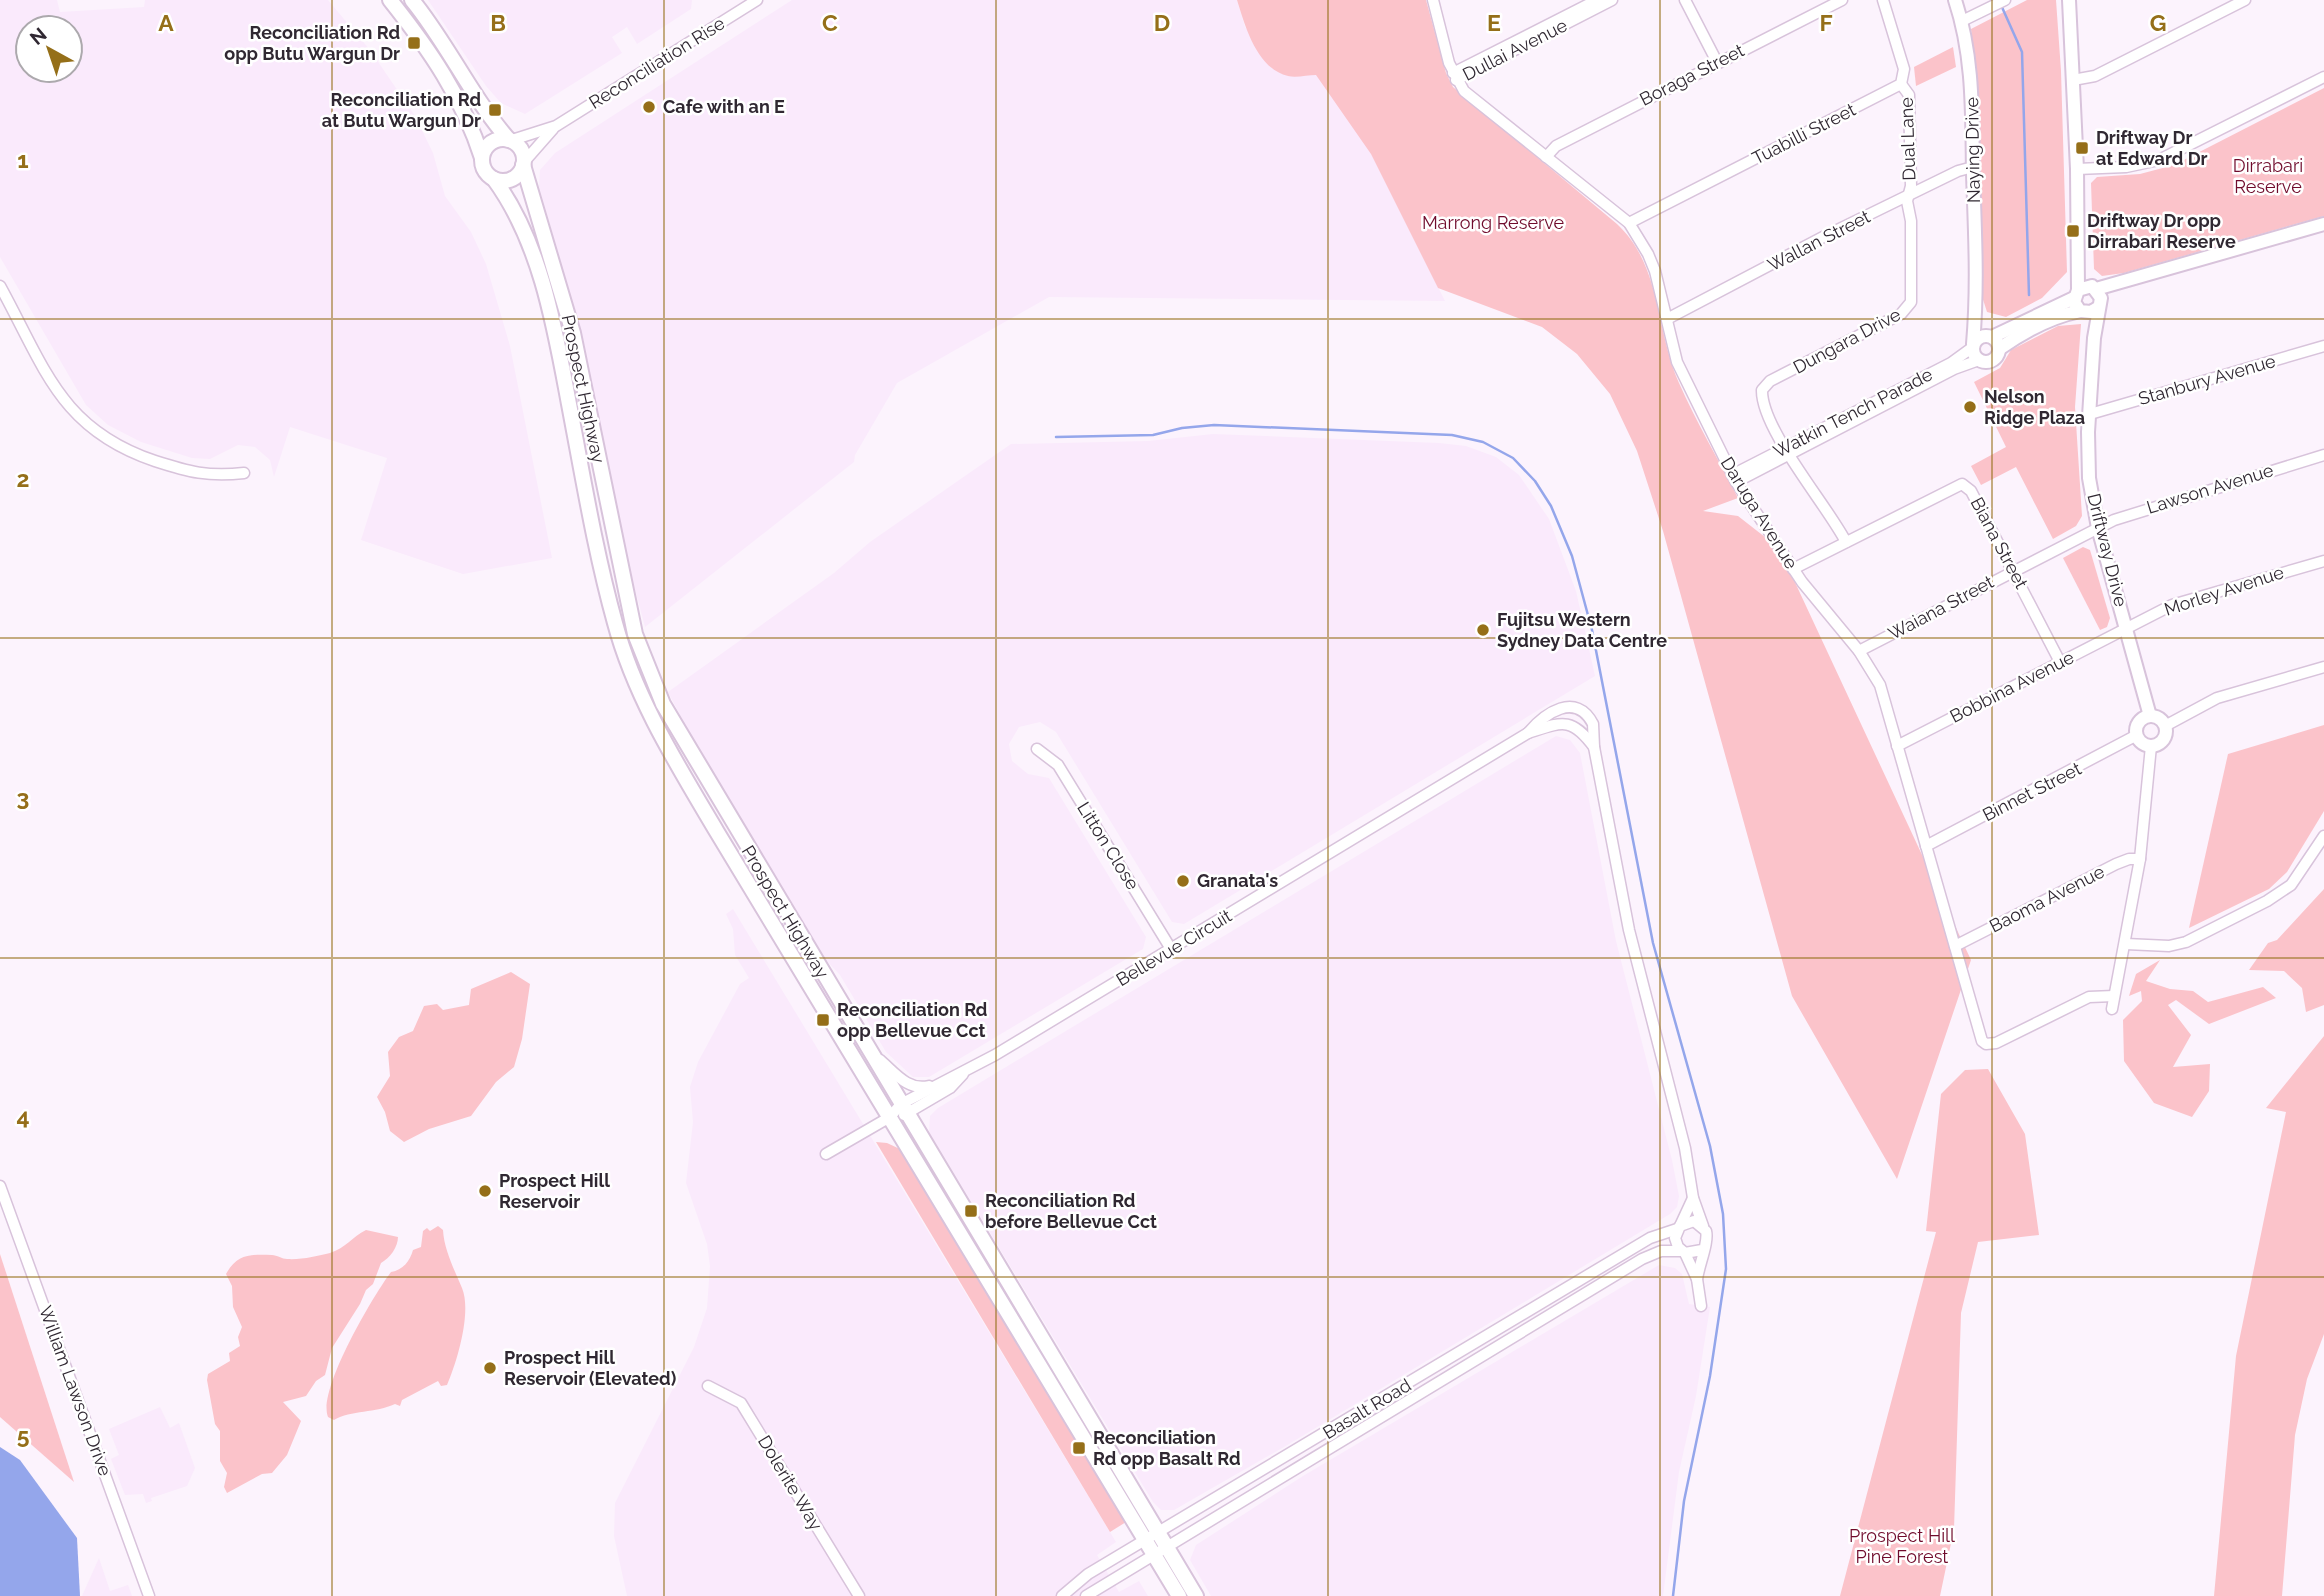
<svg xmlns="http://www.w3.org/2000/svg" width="2324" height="1596" viewBox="0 0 2324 1596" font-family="Raleway,sans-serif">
<rect width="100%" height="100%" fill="#fcf3fd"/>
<g fill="#faeafc" fill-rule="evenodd">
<path d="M 0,0 L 57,0 L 60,12 L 144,7 L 145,0 L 328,0 L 370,50 L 415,116 L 433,153 L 445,196 L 471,232 L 486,264 L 510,346 L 552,558 L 463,574 L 361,540 L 387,458 L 290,427 L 274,477 L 270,460 L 255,447 L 238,445 L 210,459 L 192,458 L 141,442 L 108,425 L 86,405 L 0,257 ZM 70,28 L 70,70 L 28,70 L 28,28 Z"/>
<path d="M 428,0 L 692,0 L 691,9 L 637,44 L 627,27 L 612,37 L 622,53 L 525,114 L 501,103 L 486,86 Z"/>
<path d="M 792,0 L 1237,0 L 1245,27 L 1287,76 L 1316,74 L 1371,153 L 1445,301 L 1049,297 L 897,383 L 855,455 L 854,462 L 645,627 L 625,552 L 583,339 L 539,187 L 540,170 L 555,153 Z"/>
<path d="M 1213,434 L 1439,443 L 1466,446 L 1496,457 L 1519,475 L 1549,519 L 1576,591 L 1595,676 L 1184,924 L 1172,922 L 1056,732 L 1040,722 L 1019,727 L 1009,744 L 1012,761 L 1028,774 L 1049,778 L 1146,937 L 1143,949 L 929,1077 L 913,1077 L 886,1052 L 840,975 L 824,958 L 701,755 L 668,692 L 834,573 L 870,542 L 1011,444 L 1148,441 Z"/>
<path d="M 1556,736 L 1570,740 L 1580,753 L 1616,941 L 1672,1160 L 1679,1196 L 1677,1207 L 1670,1214 L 1284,1447 L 1174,1510 L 1161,1510 L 1153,1502 L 929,1132 L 930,1116 L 938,1108 Z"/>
<path d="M 733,909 L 1116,1542 L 1097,1555 L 1119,1592 L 1139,1581 L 1148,1596 L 627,1596 L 614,1536 L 615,1503 L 694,1347 L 707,1308 L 710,1266 L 707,1244 L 686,1183 L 693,1122 L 690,1087 L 698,1062 L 740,984 L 749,978 L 735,955 L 733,929 L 726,914 Z"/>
<path d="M 1659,1265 L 1675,1268 L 1682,1274 L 1689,1304 L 1710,1307 L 1696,1396 L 1679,1472 L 1663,1596 L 1211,1596 L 1190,1560 L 1196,1545 L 1303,1476 Z"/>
<path d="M 160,1407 L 170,1428 L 179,1423 L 195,1468 L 187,1486 L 151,1498 L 152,1501 L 146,1503 L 143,1494 L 125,1495 L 111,1459 L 119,1455 L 109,1429 Z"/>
<path d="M 99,1558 L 110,1591 L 128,1585 L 132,1596 L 82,1596 Z"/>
</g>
<g fill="#fbc3ca">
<path d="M 1237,0 L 1426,0 L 1446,73 L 1453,87 L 1617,224 C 1662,266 1655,329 1679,383 C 1696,422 1719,460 1738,498 L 1703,511 L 1738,516 L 1779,548 L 1971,960 L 1897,1179 L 1792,996 L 1663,531 L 1637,451 L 1610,394 L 1577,354 L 1542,327 L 1438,288 L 1371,154 L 1316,75 C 1308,75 1296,78 1288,76 C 1257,69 1245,26 1237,0 Z"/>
<path d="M 2027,0 L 2056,0 L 2061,71 L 2067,272 L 2042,298 L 2006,317 L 1987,312 L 1980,290 L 1977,89 L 1971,29 Z"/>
<path d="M 1953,47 L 1956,67 L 1916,86 L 1914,67 Z"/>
<path d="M 2324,88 L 2324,216 L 2124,273 L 2102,276 L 2094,269 L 2091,183 L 2097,177 L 2140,174 L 2174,165 Z"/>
<path d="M 2081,324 L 2075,407 L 2082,516 L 2076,526 L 2053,539 L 2016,467 L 1981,485 L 1971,466 L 2006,447 L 1974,382 L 2000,368 L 2011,350 L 2058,326 Z"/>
<path d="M 2083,547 L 2090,550 L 2110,618 L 2107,627 L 2100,630 L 2063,558 Z"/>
<path d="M 2324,725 L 2324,811 L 2287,872 L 2269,889 L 2189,928 L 2228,754 Z"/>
<path d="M 2324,889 L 2324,1005 L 2306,1012 L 2302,988 L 2284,971 L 2249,970 L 2268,943 L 2277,940 Z"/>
<path d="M 2160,960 L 2146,981 L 2170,989 L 2193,991 L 2208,1002 L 2263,987 L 2276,998 L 2209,1024 L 2176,1000 L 2168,1005 L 2191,1035 L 2173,1067 L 2210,1064 L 2209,1091 L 2192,1117 L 2154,1103 L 2124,1061 L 2123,1020 L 2142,1001 L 2141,991 L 2129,996 L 2136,974 Z"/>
<path d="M 511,972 L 530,984 L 522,1039 L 514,1067 L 496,1082 L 471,1116 L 429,1129 L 404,1142 L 390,1131 L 385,1112 L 377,1097 L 390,1076 L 388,1052 L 399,1037 L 413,1031 L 424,1006 L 437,1004 L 443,1010 L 469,1005 L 471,989 Z"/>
<path d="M 2324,1036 L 2324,1334 L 2307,1379 L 2295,1435 L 2282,1596 L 2214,1596 L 2236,1356 L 2286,1112 L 2266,1108 Z"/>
<path d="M 1988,1069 L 2025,1134 L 2039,1235 L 1978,1242 L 1961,1313 L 1954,1529 L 1940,1596 L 1840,1596 L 1936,1232 L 1926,1231 L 1941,1094 L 1965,1070 Z"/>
<path d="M 876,1142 L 887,1143 L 902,1150 L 1126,1522 L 1110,1532 Z"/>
<path d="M 438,1226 L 443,1230 C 444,1250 455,1271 462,1288 C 472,1312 457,1362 447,1385 L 441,1386 L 438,1381 L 402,1400 L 400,1406 L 395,1404 C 376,1413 351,1410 334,1420 L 328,1417 C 317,1391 373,1296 391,1272 C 403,1270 410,1261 413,1250 L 421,1247 L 423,1231 L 427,1228 L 430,1231 Z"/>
<path d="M 366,1230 L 398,1237 C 398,1247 390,1258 381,1263 L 373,1284 L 366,1290 L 360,1304 L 332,1348 L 325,1375 L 316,1381 L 306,1396 L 283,1402 L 301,1421 L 287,1455 L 272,1473 L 262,1474 L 227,1493 L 224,1487 L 227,1473 L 220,1461 L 220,1431 L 215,1424 L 207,1380 L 208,1374 L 230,1361 L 229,1353 L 240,1346 L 238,1337 L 242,1327 L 233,1307 L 232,1286 L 226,1274 C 237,1254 250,1254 272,1255 C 277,1255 282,1259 287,1259 C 301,1260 318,1256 330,1253 C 346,1248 352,1237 366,1230 Z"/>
<path d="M 0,1254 L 74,1482 L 0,1417 Z"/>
</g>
<path fill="#94a6eb" d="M 0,1447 L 20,1460 L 77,1538 L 80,1596 L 0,1596 Z"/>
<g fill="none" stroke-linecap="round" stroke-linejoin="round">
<g stroke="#94a6eb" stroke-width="2.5">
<path d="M 2001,5 L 2022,52 L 2029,295"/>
<path d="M 1056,437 L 1153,435 L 1182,428 L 1214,425 L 1452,435 L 1483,442 L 1513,458 L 1535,481 L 1551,506 L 1572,556 L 1592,630 L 1653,943 L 1710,1146 L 1723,1214 L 1726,1269 L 1710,1376 L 1684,1501 L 1673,1596"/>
</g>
<g stroke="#d8c3db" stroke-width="13">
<g id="minor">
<path d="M 1433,0 L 1449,63 L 1464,91 L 1629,223 L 1648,254 L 1655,271 L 1677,362 L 1736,482 L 1802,582 L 1859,651 L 1880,685 L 1982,1041 L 1986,1044 L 1996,1043 L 2089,997 L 2114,996"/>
<path d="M 1685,0 L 1717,62"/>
<path d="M 1962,21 L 2005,0"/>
<path d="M 1453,73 L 1597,0"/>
<path d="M 1456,80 L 1612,0"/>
<path d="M 2073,80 L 2095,76 L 2245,0"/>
<path d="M 512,140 L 556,126 L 757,0"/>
<path d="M 1546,157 L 1556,146 L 1842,0"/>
<path d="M 524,162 L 553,129"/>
<path d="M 2077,169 L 2126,167 L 2159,160 L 2324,77"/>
<path d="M 1629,223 L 1901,84 L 1904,69 L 1883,0"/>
<path d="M 0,286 C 45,368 60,429 155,461 C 189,472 208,477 244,473"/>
<path d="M 1667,319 L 1825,236 L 1958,171 L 1973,167"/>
<path d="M 2090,414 L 2324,346"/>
<path d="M 1732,475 L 1951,363 L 1973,347"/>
<path d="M 1736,482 L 1954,369 L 1979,360"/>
<path d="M 1846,542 C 1827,505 1761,429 1762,390 L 1770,381 L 1901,314 L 1911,302 L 1911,221 L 1907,201 L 1911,186 L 1909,95 L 1901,84"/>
<path d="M 1793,569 L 1962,484 L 1971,491 L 2060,662"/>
<path d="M 1859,651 L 2114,520 L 2324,455"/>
<path d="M 2165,726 L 2217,698 L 2324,667"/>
<path d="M 1528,733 C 1545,713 1576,691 1593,724 L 1594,747 L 1629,930 L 1685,1148 L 1693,1198 L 1703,1226"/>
<path d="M 1897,746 L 2172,605 L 2324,561"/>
<path d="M 1037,749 L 1058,765 L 1171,949"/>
<path d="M 1926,846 L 2137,735"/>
<path d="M 2126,944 L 2169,946 L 2186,942 L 2267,901 L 2291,885 L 2324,836"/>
<path d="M 1955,946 L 2116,864 L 2129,859 L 2140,859"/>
<path d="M 2112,1009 L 2140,859 L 2151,746"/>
<path d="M 880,1060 C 895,1073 908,1091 929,1086"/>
<path d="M 904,1115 L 950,1088 L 963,1074"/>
<path d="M 826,1154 L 890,1117 L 901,1104 L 995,1055 L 1528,733 C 1562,722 1571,716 1594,747"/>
<path d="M 0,1186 L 149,1596"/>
<path d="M 1680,1226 L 1693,1198"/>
<path d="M 1685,1253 L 1697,1279 L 1701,1306"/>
<path d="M 1697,1279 C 1699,1265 1709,1242 1706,1231 L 1694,1221 L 1680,1226 L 1675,1238 L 1678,1247 L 1685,1253 L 1702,1250"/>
<path d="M 708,1386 L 741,1403 L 859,1596"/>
<path d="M 1062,1596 L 1088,1574 L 1650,1238 L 1677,1229"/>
<path d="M 1086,1596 L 1642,1259 L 1661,1251 L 1682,1251"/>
</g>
</g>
<g stroke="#d8c3db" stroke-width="16">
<g id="tertiary">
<path d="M 1955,0 C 1974,57 1972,115 1973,174 C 1975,231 1978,287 1973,344"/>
<path d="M 2069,0 L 2077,169 L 2078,290"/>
<path d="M 2096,289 L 2324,224"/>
<path d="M 2099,307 L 2091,312 L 2080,311 L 2074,302 L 2078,290 L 2092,286 L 2101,298 L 2094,338 L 2088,432 L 2089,478 L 2098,528 L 2150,716"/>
<circle cx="1986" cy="349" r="13"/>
<path d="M 1992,337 L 2074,298"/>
<path d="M 1999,349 C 2023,332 2051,317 2080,311"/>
<circle cx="2151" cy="731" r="15"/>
</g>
</g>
<g stroke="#d8c3db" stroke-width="18">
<g id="secondary">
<path d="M 390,0 C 429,49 463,98 482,158"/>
<path d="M 412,0 C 448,44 472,98 509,140"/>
<circle cx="503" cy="160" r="21"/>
<path d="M 523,165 L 573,333 L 635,634 L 663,704 L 1196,1596"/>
<path d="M 494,179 C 541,243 555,329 569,404 C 583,477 595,551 615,623 C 635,698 678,766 717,832 L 1179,1596"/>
</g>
</g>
<use href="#minor" stroke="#fff" stroke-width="10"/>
<use href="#tertiary" stroke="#fff" stroke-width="12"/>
<use href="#secondary" stroke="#fff" stroke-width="14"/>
</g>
<path fill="none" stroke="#956f19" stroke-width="2" stroke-opacity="0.55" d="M 332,0 L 332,1596M 664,0 L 664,1596M 996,0 L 996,1596M 1328,0 L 1328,1596M 1660,0 L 1660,1596M 1992,0 L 1992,1596M 0,319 L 2324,319M 0,638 L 2324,638M 0,958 L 2324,958M 0,1277 L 2324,1277"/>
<g fill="#956f19" stroke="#fff" stroke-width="2.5">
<rect x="407" y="36" width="14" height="14" rx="3.5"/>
<circle cx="649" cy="107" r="7"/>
<rect x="488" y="103" width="14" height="14" rx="3.5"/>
<rect x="2075" y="141" width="14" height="14" rx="3.5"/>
<rect x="2066" y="224" width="14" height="14" rx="3.5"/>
<circle cx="1970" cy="407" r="7"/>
<circle cx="1483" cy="630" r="7"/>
<circle cx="1183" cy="881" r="7"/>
<rect x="816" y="1013" width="14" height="14" rx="3.5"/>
<circle cx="485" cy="1191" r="7"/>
<rect x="964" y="1204" width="14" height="14" rx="3.5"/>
<circle cx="490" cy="1368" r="7"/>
<rect x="1072" y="1441" width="14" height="14" rx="3.5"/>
</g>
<g text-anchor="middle" stroke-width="5" stroke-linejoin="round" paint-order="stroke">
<g font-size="18" font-weight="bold" fill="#302832" stroke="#fff" text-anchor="start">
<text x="400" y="39" text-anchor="end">Reconciliation Rd<tspan x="400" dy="21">opp Butu Wargun Dr</tspan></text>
<text x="481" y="106" text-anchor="end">Reconciliation Rd<tspan x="481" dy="21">at Butu Wargun Dr</tspan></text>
<text x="663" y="113">Cafe with an E</text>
<text x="2096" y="144">Driftway Dr<tspan x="2096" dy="21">at Edward Dr</tspan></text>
<text x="2087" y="227">Driftway Dr opp<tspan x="2087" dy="21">Dirrabari Reserve</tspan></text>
<text x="1984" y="403">Nelson<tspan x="1984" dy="21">Ridge Plaza</tspan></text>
<text x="1497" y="626">Fujitsu Western<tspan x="1497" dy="21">Sydney Data Centre</tspan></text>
<text x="1197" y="887">Granata's</text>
<text x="837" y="1016">Reconciliation Rd<tspan x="837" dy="21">opp Bellevue Cct</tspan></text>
<text x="499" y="1187">Prospect Hill<tspan x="499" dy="21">Reservoir</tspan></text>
<text x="985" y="1207">Reconciliation Rd<tspan x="985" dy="21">before Bellevue Cct</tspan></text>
<text x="504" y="1364">Prospect Hill<tspan x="504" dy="21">Reservoir (Elevated)</tspan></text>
<text x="1093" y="1444">Reconciliation<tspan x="1093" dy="21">Rd opp Basalt Rd</tspan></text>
</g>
<g font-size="18" fill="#302832" stroke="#fff">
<text transform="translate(1515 50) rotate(-27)" y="6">Dullai Avenue</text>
<text transform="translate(657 63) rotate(-32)" y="6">Reconciliation Rise</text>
<text transform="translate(1692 75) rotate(-27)" y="6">Boraga Street</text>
<text transform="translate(1804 134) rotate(-27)" y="6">Tuabilli Street</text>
<text transform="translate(1908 139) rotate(-92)" y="6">Dual Lane</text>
<text transform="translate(1973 150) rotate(-91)" y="6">Naying Drive</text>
<text transform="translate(1819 241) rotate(-27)" y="6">Wallan Street</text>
<text transform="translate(1847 341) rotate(-28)" y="6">Dungara Drive</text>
<text transform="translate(2207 380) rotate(-16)" y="6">Stanbury Avenue</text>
<text transform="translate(583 389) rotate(78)" y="6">Prospect Highway</text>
<text transform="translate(1853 413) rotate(-27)" y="6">Watkin Tench Parade</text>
<text transform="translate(2210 489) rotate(-17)" y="6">Lawson Avenue</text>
<text transform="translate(1759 513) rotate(58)" y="6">Daruga Avenue</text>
<text transform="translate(1999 543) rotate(62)" y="6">Biana Street</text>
<text transform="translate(2107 550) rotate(76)" y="6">Driftway Drive</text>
<text transform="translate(2224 591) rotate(-18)" y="6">Morley Avenue</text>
<text transform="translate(1941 608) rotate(-28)" y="6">Waiana Street</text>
<text transform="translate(2012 687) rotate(-27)" y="6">Bobbina Avenue</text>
<text transform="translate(2032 792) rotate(-27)" y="6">Binnet Street</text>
<text transform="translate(1108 846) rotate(58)" y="6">Litton Close</text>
<text transform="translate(2047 899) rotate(-27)" y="6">Baoma Avenue</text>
<text transform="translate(785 912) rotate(59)" y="6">Prospect Highway</text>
<text transform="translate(1174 948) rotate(-31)" y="6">Bellevue Circuit</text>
<text transform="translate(75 1391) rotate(70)" y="6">William Lawson Drive</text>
<text transform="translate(1367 1409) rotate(-31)" y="6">Basalt Road</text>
<text transform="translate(790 1483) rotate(59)" y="6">Dolerite Way</text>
</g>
<g font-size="18" fill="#700b2c" stroke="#fff">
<text x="2268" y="172">Dirrabari<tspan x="2268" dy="21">Reserve</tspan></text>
<text x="1493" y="229">Marrong Reserve</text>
<text x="1902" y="1542">Prospect Hill<tspan x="1902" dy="21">Pine Forest</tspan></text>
</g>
</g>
<g font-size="23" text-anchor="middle" font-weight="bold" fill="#956f19" stroke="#fff" stroke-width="5" stroke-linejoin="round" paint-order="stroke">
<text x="166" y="31">A</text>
<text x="498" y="31">B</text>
<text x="830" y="31">C</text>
<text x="1162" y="31">D</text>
<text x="1494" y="31">E</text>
<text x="1826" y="31">F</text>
<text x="2158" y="31">G</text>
<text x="23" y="168">1</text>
<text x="23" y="487">2</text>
<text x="23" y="806">3</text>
<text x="23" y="1125">4</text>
<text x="23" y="1444">5</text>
</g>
<g transform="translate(49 49) rotate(320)"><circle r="33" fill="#ffffff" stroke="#aca9ad" stroke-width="2"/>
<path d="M0-5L12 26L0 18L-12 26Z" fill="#956f19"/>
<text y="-10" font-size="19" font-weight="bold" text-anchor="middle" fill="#302832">N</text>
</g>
</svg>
